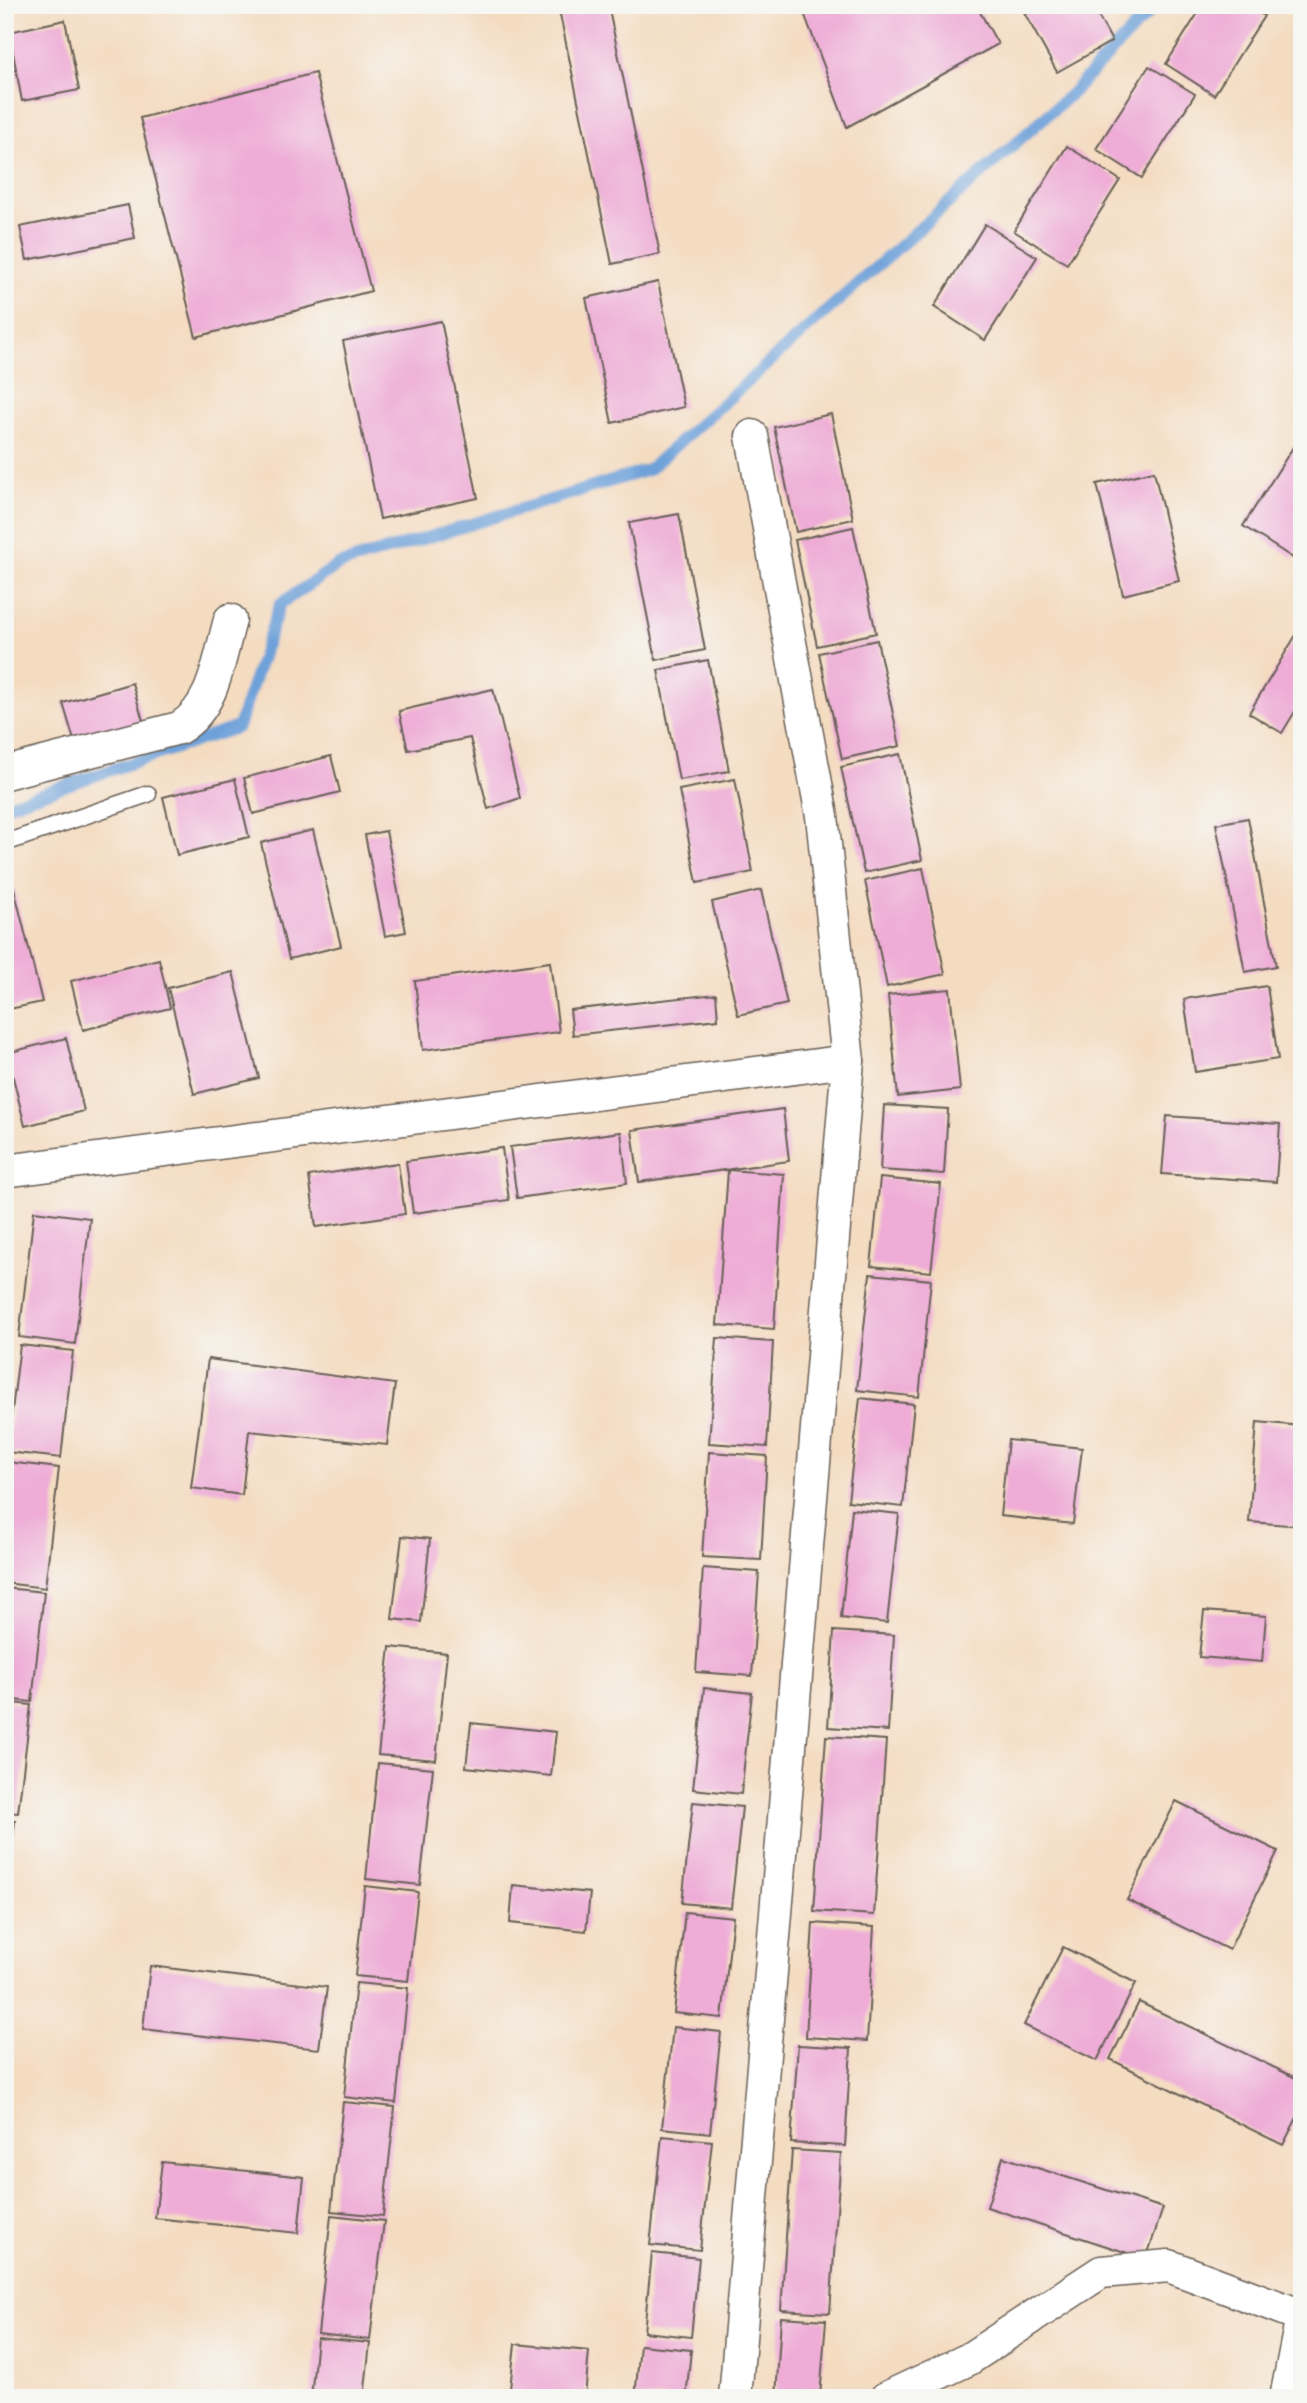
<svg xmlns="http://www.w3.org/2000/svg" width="1307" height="2403" viewBox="0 0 1307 2403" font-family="Caveat,sans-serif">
<rect width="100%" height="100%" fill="#f6f6f2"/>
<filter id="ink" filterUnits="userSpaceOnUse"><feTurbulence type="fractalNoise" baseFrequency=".0143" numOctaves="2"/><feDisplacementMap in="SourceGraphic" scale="14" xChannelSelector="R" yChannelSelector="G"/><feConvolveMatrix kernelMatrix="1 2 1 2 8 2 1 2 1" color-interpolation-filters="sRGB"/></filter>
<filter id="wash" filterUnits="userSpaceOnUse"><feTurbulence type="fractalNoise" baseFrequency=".00686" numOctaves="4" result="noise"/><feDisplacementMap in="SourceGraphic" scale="28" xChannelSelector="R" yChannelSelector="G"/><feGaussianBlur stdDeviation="1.57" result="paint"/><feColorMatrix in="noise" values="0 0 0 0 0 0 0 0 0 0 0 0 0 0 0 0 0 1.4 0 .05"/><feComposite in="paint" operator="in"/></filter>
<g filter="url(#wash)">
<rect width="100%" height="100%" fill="#f4dcc1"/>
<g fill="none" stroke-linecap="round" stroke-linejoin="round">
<path stroke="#6ea1d9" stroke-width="12" d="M 5,806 L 238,727 L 280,604 L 338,565 L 648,470 L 1072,93 L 1156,5"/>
</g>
<g id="blocks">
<g fill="#eeacd6">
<path d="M 558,5 L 608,5 L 660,254 L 612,264 Z"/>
<path d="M 801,5 L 976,5 L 998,44 L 847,127 Z"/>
<path d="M 1020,5 L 1092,5 L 1112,41 L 1057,72 Z"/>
<path d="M 1203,5 L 1247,5 L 1264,16 L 1214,95 L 1166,64 Z"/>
<path d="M 65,20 L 79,90 L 22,101 L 9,32 Z"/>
<path d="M 1149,66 L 1195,94 L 1142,178 L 1096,149 Z"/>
<path d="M 315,73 L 371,291 L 196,337 L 140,118 Z"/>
<path d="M 1067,146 L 1120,180 L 1067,264 L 1014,231 Z"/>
<path d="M 128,205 L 135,238 L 27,260 L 20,227 Z"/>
<path d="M 985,224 L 1037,257 L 985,340 L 934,307 Z"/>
<path d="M 658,282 L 684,407 L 612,423 L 586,298 Z"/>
<path d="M 441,321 L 478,498 L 380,519 L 343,341 Z"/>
<path d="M 831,414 L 853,519 L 796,532 L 774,427 Z"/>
<path d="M 1302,433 L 1302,543 L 1293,558 L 1243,526 Z"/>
<path d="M 1154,471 L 1179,581 L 1123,595 L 1097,484 Z"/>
<path d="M 679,514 L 705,650 L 656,660 L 629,523 Z"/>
<path d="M 853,527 L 876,633 L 817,646 L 795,540 Z"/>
<path d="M 1302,625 L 1302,700 L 1282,733 L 1249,713 Z"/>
<path d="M 877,640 L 900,746 L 842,759 L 819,653 Z"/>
<path d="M 708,660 L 729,771 L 679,780 L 658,670 Z"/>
<path d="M 132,683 L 144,724 L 75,744 L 63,703 Z"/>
<path d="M 493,689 L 520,798 L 488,809 L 470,738 L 408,750 L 399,711 Z"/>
<path d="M 900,754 L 922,860 L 864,873 L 841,767 Z"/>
<path d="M 331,756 L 340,792 L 253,814 L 244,778 Z"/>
<path d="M 235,779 L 249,837 L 177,855 L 163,797 Z"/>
<path d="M 735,779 L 753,872 L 697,883 L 679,790 Z"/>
<path d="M 1248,818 L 1276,966 L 1245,972 L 1216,824 Z"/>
<path d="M 313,830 L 341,946 L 289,959 L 261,843 Z"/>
<path d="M 386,831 L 406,932 L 385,936 L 365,835 Z"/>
<path d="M 923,868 L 945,974 L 887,987 L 865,881 Z"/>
<path d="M 13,884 L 42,1002 L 5,1010 L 5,886 Z"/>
<path d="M 761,890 L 787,1004 L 738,1015 L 712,902 Z"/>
<path d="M 159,959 L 170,1008 L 83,1030 L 71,981 Z"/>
<path d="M 550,962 L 559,1032 L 423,1050 L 415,981 Z"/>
<path d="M 233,972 L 259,1078 L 194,1094 L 168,988 Z"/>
<path d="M 1267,986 L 1278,1059 L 1195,1072 L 1184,999 Z"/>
<path d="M 950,989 L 960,1090 L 898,1097 L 888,995 Z"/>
<path d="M 716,994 L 718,1019 L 573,1035 L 570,1010 Z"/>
<path d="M 66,1038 L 84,1111 L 25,1126 L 7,1053 Z"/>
<path d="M 884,1105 L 948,1109 L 944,1174 L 880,1170 Z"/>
<path d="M 783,1109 L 789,1161 L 639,1182 L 632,1130 Z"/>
<path d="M 1167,1116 L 1280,1124 L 1276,1182 L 1162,1174 Z"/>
<path d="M 621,1132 L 627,1183 L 517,1198 L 510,1147 Z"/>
<path d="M 502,1148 L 509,1200 L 413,1213 L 406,1161 Z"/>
<path d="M 398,1163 L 405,1214 L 316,1227 L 309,1176 Z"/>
<path d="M 728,1170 L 784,1174 L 774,1329 L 717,1325 Z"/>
<path d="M 880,1178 L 941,1184 L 931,1272 L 871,1266 Z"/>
<path d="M 34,1211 L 90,1218 L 75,1344 L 19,1337 Z"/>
<path d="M 870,1274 L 931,1280 L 919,1397 L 857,1390 Z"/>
<path d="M 717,1338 L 773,1342 L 767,1447 L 709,1443 Z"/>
<path d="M 20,1345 L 73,1351 L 61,1458 L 7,1452 Z"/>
<path d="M 208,1359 L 395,1384 L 387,1445 L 249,1431 L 242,1495 L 191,1488 Z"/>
<path d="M 860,1398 L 914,1404 L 903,1507 L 848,1501 Z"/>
<path d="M 1257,1422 L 1302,1426 L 1302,1526 L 1249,1522 Z"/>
<path d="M 1008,1440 L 1082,1448 L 1073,1524 L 1000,1516 Z"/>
<path d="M 709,1452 L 767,1456 L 761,1560 L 702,1557 Z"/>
<path d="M 7,1462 L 59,1468 L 45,1588 L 5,1583 Z"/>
<path d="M 852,1509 L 899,1514 L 887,1623 L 841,1618 Z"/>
<path d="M 402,1536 L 430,1539 L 421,1622 L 392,1619 Z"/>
<path d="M 703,1568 L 759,1572 L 752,1676 L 696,1672 Z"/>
<path d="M 5,1588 L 44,1592 L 32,1702 L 5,1699 Z"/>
<path d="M 1204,1611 L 1266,1616 L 1262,1662 L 1199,1657 Z"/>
<path d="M 834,1631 L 894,1635 L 888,1731 L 828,1727 Z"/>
<path d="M 390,1647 L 447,1653 L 436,1760 L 378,1755 Z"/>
<path d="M 704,1688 L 752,1693 L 741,1794 L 693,1789 Z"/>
<path d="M 5,1702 L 31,1705 L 18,1813 L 5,1812 Z"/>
<path d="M 471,1723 L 556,1732 L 551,1776 L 466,1767 Z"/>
<path d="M 826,1736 L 886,1740 L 874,1915 L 814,1911 Z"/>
<path d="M 378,1763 L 433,1768 L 420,1885 L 366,1879 Z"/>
<path d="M 1176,1801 L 1278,1851 L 1229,1950 L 1127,1900 Z"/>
<path d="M 693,1802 L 742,1807 L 731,1908 L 682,1903 Z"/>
<path d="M 5,1820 L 15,1821 L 7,1887 L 5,1887 Z"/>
<path d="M 513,1885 L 590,1893 L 586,1931 L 510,1923 Z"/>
<path d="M 365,1886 L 418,1892 L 408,1981 L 355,1976 Z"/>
<path d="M 685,1912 L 733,1917 L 722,2018 L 674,2013 Z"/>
<path d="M 813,1923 L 874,1927 L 867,2041 L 806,2037 Z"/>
<path d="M 1063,1947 L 1136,1983 L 1097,2061 L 1024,2025 Z"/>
<path d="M 150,1966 L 327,1987 L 319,2049 L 143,2029 Z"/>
<path d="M 356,1983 L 408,1988 L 396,2103 L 344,2097 Z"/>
<path d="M 1139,2002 L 1302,2081 L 1302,2108 L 1283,2145 L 1110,2059 Z"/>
<path d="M 673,2027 L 721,2032 L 710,2133 L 662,2128 Z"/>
<path d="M 798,2045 L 851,2048 L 845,2146 L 791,2143 Z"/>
<path d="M 343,2102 L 395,2107 L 383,2216 L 331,2211 Z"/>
<path d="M 662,2136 L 712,2141 L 700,2250 L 650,2245 Z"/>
<path d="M 792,2150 L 841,2153 L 830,2313 L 781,2310 Z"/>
<path d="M 1003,2157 L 1163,2208 L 1146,2259 L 987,2207 Z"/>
<path d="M 162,2162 L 304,2177 L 298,2233 L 155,2218 Z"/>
<path d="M 331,2215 L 384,2221 L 370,2340 L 318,2334 Z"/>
<path d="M 652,2253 L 699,2258 L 691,2337 L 644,2332 Z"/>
<path d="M 781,2317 L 826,2320 L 820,2398 L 776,2398 Z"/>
<path d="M 317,2338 L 370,2343 L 364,2398 L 311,2398 Z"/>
<path d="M 515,2344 L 589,2351 L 585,2398 L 509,2398 Z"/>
<path d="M 640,2345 L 691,2350 L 686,2398 L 635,2398 Z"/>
</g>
</g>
</g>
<g filter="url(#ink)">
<use href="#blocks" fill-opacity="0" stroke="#685f56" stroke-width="2"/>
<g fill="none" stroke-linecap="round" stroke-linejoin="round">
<g stroke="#685f56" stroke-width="19">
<path id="service" d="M 5,843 L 148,794"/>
</g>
<g stroke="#685f56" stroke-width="35">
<g id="minor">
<path d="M 5,773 L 179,728 C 215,707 219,658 230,620"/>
<path d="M 5,1171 L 848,1061"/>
<path d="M 735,2398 L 848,1061 L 822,816 L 752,436"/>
<path d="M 886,2398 L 969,2359 L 1101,2272 L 1169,2266 L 1302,2316"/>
<path d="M 1286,2398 L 1302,2316"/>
</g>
</g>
<use href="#service" stroke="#fff" stroke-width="16"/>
<use href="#minor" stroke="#fff" stroke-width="32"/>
</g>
</g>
<rect width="1307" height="2403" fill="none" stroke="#f6f6f2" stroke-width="28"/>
</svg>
